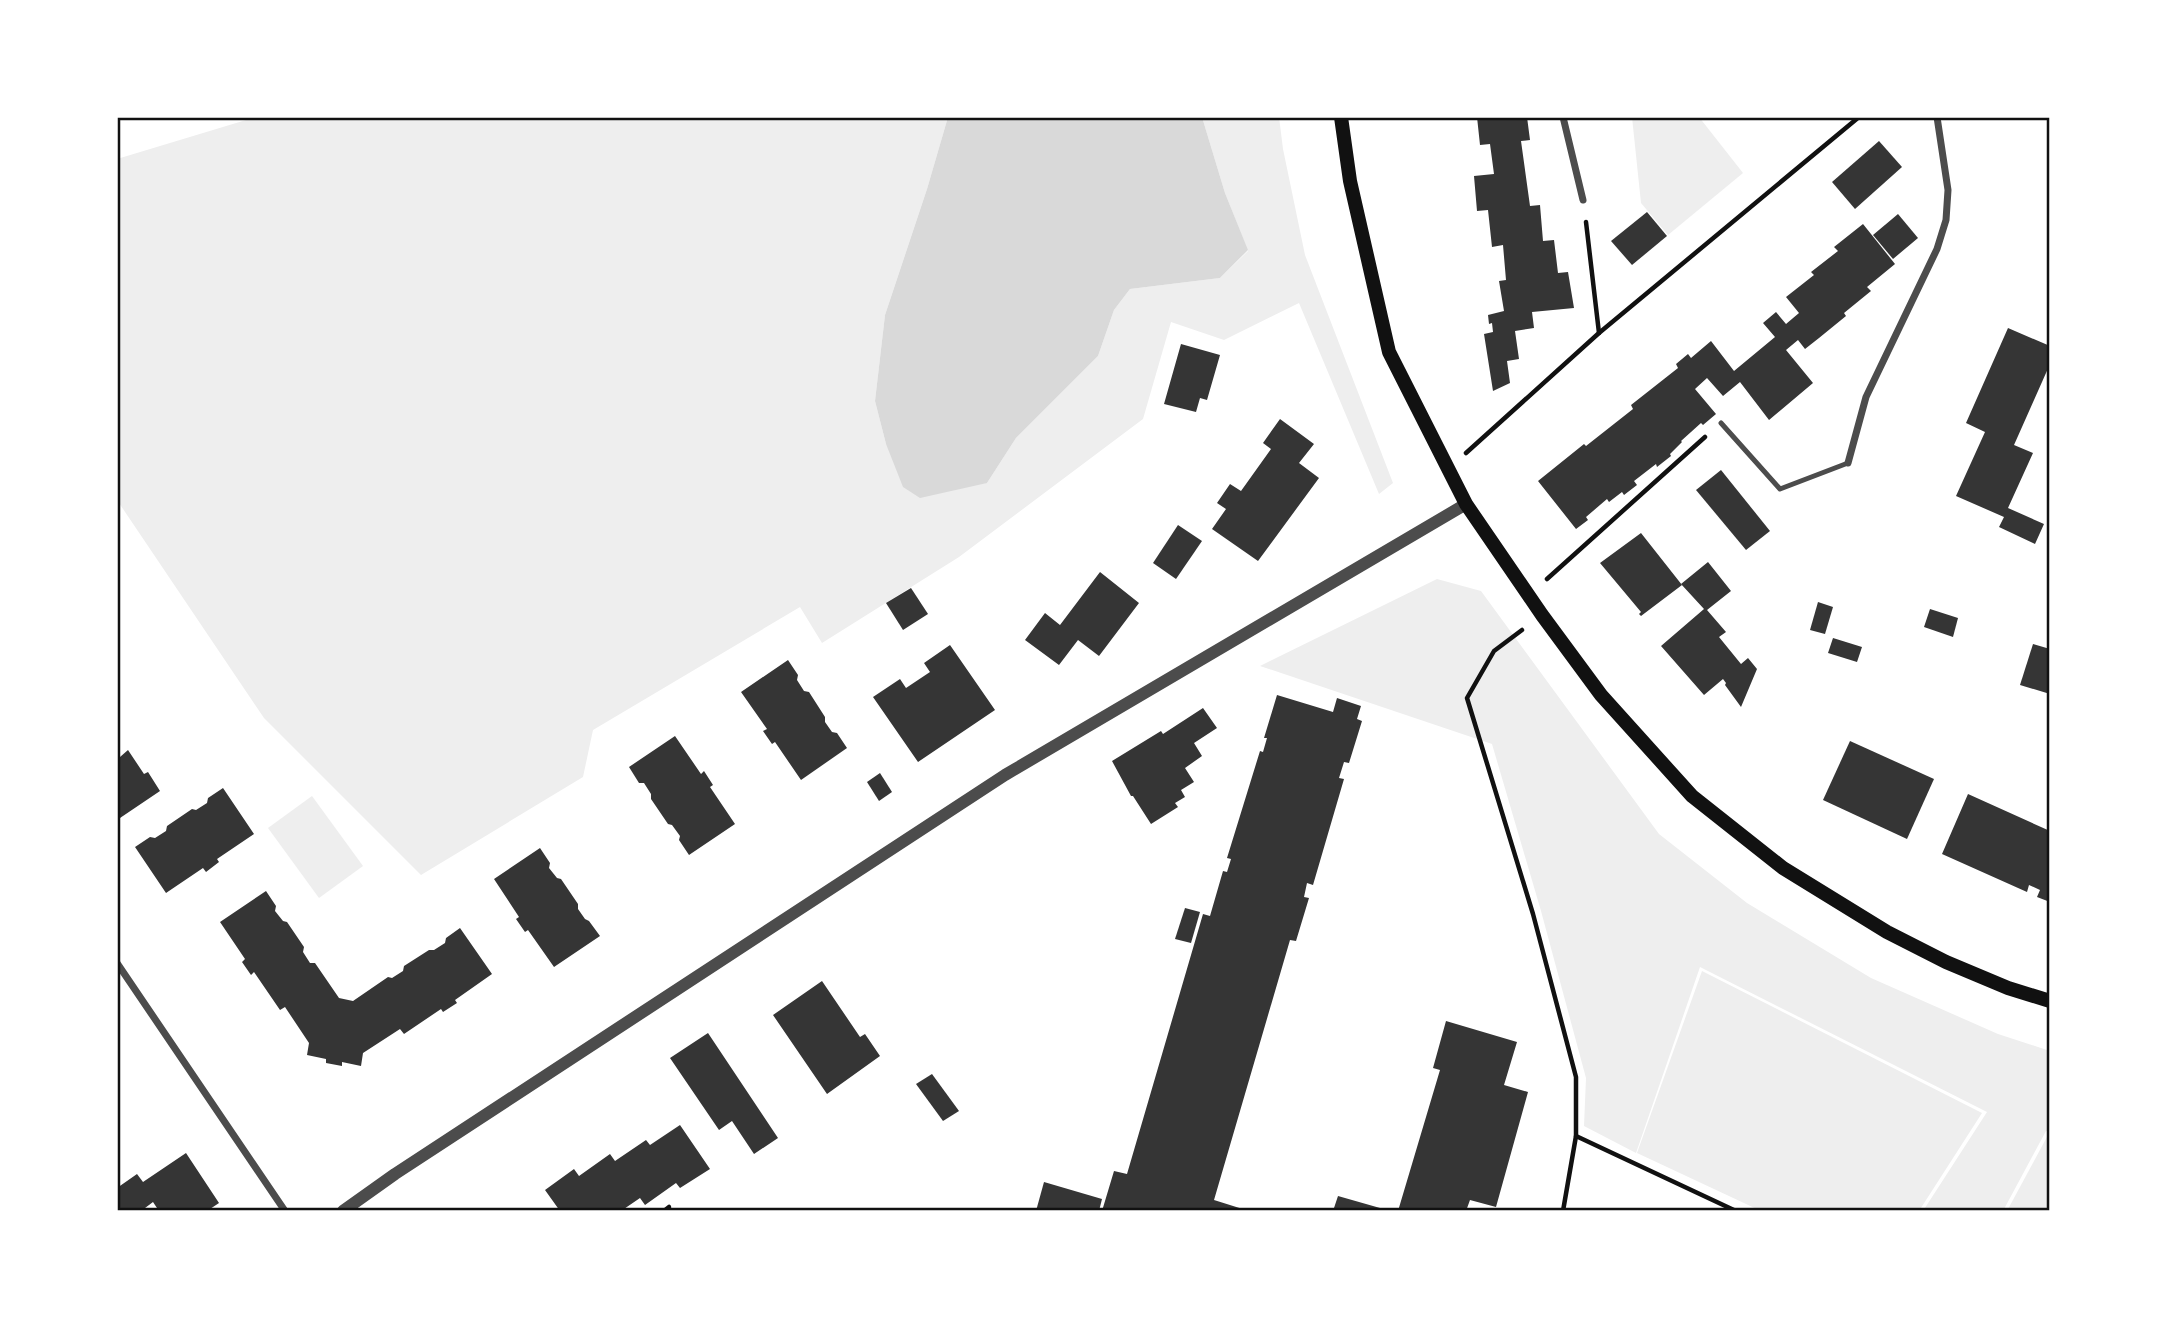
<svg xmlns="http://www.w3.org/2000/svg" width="2167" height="1328" viewBox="0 0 2167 1328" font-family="Lato,sans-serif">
<rect width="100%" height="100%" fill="#fff"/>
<g fill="#eee">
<path d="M 256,117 L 948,117 L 927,189 L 885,315 L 875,401 L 886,444 L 987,483 L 1016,438 L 1098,356 L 1114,310 L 1130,289 L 1220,278 L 1248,251 L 1225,193 L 1202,117 L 1279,117 L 1283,149 L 1305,255 L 1393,483 L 1379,494 L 1299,303 L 1224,340 L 1171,322 L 1143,419 L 959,557 L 822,643 L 800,607 L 593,730 L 583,777 L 421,875 L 264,718 L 117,500 L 117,159 Z"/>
<path d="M 1632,117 L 1699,117 L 1743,173 L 1668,235 L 1641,203 Z"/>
<path d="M 1437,579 L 1481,591 L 1659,834 L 1747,903 L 1871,978 L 1998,1034 L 2050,1051 L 2050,1131 L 2046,1131 L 2003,1211 L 1923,1211 L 1987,1112 L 1700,967 L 1636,1153 L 1584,1126 L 1586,1078 L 1541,911 L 1492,744 L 1260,666 Z"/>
<path d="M 312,796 L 363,866 L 319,898 L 268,828 Z"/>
<path d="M 1702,971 L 1982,1113 L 1919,1211 L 1761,1211 L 1637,1153 Z"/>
<path d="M 2048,1135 L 2050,1211 L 2007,1211 Z"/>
</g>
<path fill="#d9d9d9" d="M 948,117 L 1202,117 L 1225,193 L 1248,250 L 1220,278 L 1130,289 L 1114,310 L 1098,356 L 1016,438 L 987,483 L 920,498 L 903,487 L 886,444 L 875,401 L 885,315 L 927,189 Z"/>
<g fill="#353535">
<path d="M 1477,117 L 1527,117 L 1530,140 L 1521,141 L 1530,206 L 1540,205 L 1543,241 L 1554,240 L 1558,273 L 1568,272 L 1574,308 L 1532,312 L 1534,328 L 1515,331 L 1519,359 L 1507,361 L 1510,383 L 1493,391 L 1484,334 L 1493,332 L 1492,323 L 1489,324 L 1488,315 L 1504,311 L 1499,281 L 1506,280 L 1503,245 L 1492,247 L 1488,210 L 1477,211 L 1474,176 L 1494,174 L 1490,144 L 1480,145 Z"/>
<path d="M 1879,141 L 1902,167 L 1855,209 L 1832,182 Z"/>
<path d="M 1647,212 L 1667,236 L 1632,265 L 1611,241 Z"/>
<path d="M 1898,214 L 1918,238 L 1893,259 L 1873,235 Z"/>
<path d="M 1863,224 L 1895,264 L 1867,287 L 1871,291 L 1844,313 L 1846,316 L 1819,338 L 1805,349 L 1798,340 L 1786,350 L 1813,383 L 1769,420 L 1740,382 L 1723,396 L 1707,378 L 1695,389 L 1716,414 L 1703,425 L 1701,423 L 1681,441 L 1682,442 L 1670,454 L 1671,456 L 1657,467 L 1656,464 L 1634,481 L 1637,485 L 1624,495 L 1622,492 L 1609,502 L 1607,499 L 1586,517 L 1588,520 L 1576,529 L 1538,481 L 1584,444 L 1586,446 L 1633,409 L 1631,405 L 1678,368 L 1676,364 L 1688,354 L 1691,358 L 1711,341 L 1734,371 L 1775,337 L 1763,323 L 1776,312 L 1786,324 L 1799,313 L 1786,297 L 1814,275 L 1811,272 L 1838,251 L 1834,247 Z"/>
<path d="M 2008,328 L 2050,346 L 2050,364 L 2014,445 L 2033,453 L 2008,508 L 2044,524 L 2035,544 L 1999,527 L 2004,517 L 1956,496 L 1985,432 L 1966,423 Z"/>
<path d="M 1181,344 L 1220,355 L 1207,400 L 1200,398 L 1196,412 L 1164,404 Z"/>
<path d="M 1280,419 L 1314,444 L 1299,463 L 1319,478 L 1258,561 L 1212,529 L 1226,509 L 1217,503 L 1230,484 L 1241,491 L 1271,449 L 1263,443 Z"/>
<path d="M 1721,470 L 1770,531 L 1746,550 L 1696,490 Z"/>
<path d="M 1178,525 L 1202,541 L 1176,579 L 1153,563 Z"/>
<path d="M 1641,533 L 1682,585 L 1641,616 L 1639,614 L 1641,612 L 1600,563 Z"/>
<path d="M 1708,562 L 1731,591 L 1707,610 L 1726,632 L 1719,637 L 1741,664 L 1748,658 L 1757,669 L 1741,707 L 1725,685 L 1726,683 L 1723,679 L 1704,695 L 1661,646 L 1704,609 L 1681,584 Z"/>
<path d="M 1100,572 L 1139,603 L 1099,656 L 1078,640 L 1059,665 L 1025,640 L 1045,613 L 1060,625 Z"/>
<path d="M 911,588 L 928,614 L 903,630 L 886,603 Z"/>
<path d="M 1818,602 L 1833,607 L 1825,634 L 1810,630 Z"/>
<path d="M 1930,609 L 1958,618 L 1953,637 L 1924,627 Z"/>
<path d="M 1833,638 L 1862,647 L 1857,662 L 1828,653 Z"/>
<path d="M 2033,644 L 2050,649 L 2050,694 L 2020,685 Z"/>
<path d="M 950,645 L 995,710 L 918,762 L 873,697 L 900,679 L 906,688 L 930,672 L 924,663 Z"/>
<path d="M 788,660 L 798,675 L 797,680 L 804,691 L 809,692 L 825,717 L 825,722 L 832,732 L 837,733 L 847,748 L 801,780 L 775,742 L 772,744 L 763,731 L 767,729 L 741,692 Z"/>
<path d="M 1277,695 L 1333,712 L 1337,698 L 1361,706 L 1357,719 L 1362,721 L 1349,763 L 1344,762 L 1339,778 L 1344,779 L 1313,885 L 1307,883 L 1304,897 L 1309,898 L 1296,941 L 1290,940 L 1214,1200 L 1249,1211 L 1102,1211 L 1114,1171 L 1127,1174 L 1203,914 L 1210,916 L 1223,871 L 1227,872 L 1231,859 L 1227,858 L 1260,751 L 1263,752 L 1267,738 L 1264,738 Z"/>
<path d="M 1203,708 L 1217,728 L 1194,743 L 1202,756 L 1185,768 L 1194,782 L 1181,790 L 1185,797 L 1175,803 L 1178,807 L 1151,824 L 1133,796 L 1131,796 L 1112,761 L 1161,731 L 1163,734 Z"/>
<path d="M 675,736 L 701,774 L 704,771 L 713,785 L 710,787 L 735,824 L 689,855 L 679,840 L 680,836 L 672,825 L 668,824 L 651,799 L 651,794 L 644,783 L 639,783 L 629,767 Z"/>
<path d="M 1850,741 L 1934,779 L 1907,839 L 1823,800 Z"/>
<path d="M 128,750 L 144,774 L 148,772 L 160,791 L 120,818 L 117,813 L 117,753 L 120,757 Z"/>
<path d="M 880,773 L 892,792 L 879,801 L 867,782 Z"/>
<path d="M 223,788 L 254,834 L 217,859 L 219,862 L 206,872 L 203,868 L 166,893 L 135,847 L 150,837 L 155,838 L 166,831 L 167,826 L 192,809 L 196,810 L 207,803 L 208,798 Z"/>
<path d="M 1968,794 L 2050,831 L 2050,902 L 2037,897 L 2040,890 L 2029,885 L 2027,892 L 1942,854 Z"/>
<path d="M 540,848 L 550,863 L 549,868 L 557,878 L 561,879 L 578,904 L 578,909 L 585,919 L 589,921 L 600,936 L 554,967 L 528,930 L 525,932 L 516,919 L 519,917 L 494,879 Z"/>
<path d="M 266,891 L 276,906 L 275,911 L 283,921 L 287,922 L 304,947 L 303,952 L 310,963 L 315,963 L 339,998 L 353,1001 L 388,977 L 392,978 L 403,971 L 404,966 L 429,950 L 434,950 L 445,943 L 446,938 L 460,928 L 492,974 L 455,1000 L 457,1003 L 443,1012 L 441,1009 L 404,1034 L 400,1029 L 363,1053 L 361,1066 L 342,1062 L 342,1066 L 326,1063 L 326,1059 L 307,1055 L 309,1043 L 285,1007 L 280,1010 L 254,972 L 251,975 L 242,962 L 245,959 L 220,922 Z"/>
<path d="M 1185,908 L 1200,912 L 1191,943 L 1175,939 Z"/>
<path d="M 822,981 L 860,1037 L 865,1034 L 880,1056 L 827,1094 L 773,1015 Z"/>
<path d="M 1446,1021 L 1517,1042 L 1504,1085 L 1528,1092 L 1496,1207 L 1470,1200 L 1466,1211 L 1398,1211 L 1440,1070 L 1433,1068 Z"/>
<path d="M 708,1033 L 778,1138 L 754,1154 L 732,1121 L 719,1130 L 670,1058 Z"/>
<path d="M 932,1074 L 959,1111 L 943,1121 L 916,1084 Z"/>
<path d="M 680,1125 L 710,1169 L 680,1188 L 676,1183 L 645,1205 L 640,1198 L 621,1211 L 560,1211 L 545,1190 L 574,1169 L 579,1176 L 610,1154 L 615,1161 L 646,1140 L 650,1145 Z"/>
<path d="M 186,1153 L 219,1203 L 207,1211 L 159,1211 L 153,1202 L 141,1211 L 117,1211 L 117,1188 L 137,1174 L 143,1182 Z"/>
<path d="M 1044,1182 L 1102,1199 L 1099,1211 L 1036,1211 Z"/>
<path d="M 1338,1196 L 1387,1210 L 1386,1211 L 1333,1211 Z"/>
</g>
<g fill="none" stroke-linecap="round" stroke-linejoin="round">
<g stroke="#111" stroke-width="4.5">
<path d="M 1586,222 L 1599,333"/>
<path d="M 1466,453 L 1599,333 L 1859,117"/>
<path d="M 1547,579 L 1705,437"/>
<path d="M 1522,630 L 1494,651 L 1467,698 L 1533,914 L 1576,1077 L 1576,1136 L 1563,1211"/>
<path d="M 1576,1136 L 1736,1211"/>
<path d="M 664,1211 L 669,1207"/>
</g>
<path stroke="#4c4c4c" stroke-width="5" d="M 1721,423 L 1780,489 L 1848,463"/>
<g stroke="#4c4c4c" stroke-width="7">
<path d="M 1563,117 L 1583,200"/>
<path d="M 1848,463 L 1866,397 L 1937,249 L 1946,220 L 1948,190 L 1937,117"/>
<path d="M 117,963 L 285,1211"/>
</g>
<path stroke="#4c4c4c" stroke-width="12" d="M 343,1211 L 395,1174 L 1005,775 L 1466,504"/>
<path stroke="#111" stroke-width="14" d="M 1341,117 L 1350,181 L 1389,352 L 1466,504 L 1542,615 L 1601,695 L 1692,796 L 1783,868 L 1887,932 L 1946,962 L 2008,988 L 2050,1001"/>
</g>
<rect width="2167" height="1328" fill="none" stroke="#ffffff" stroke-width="238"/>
<rect x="119" y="119" width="1929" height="1090" fill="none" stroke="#111" stroke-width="2.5"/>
</svg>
